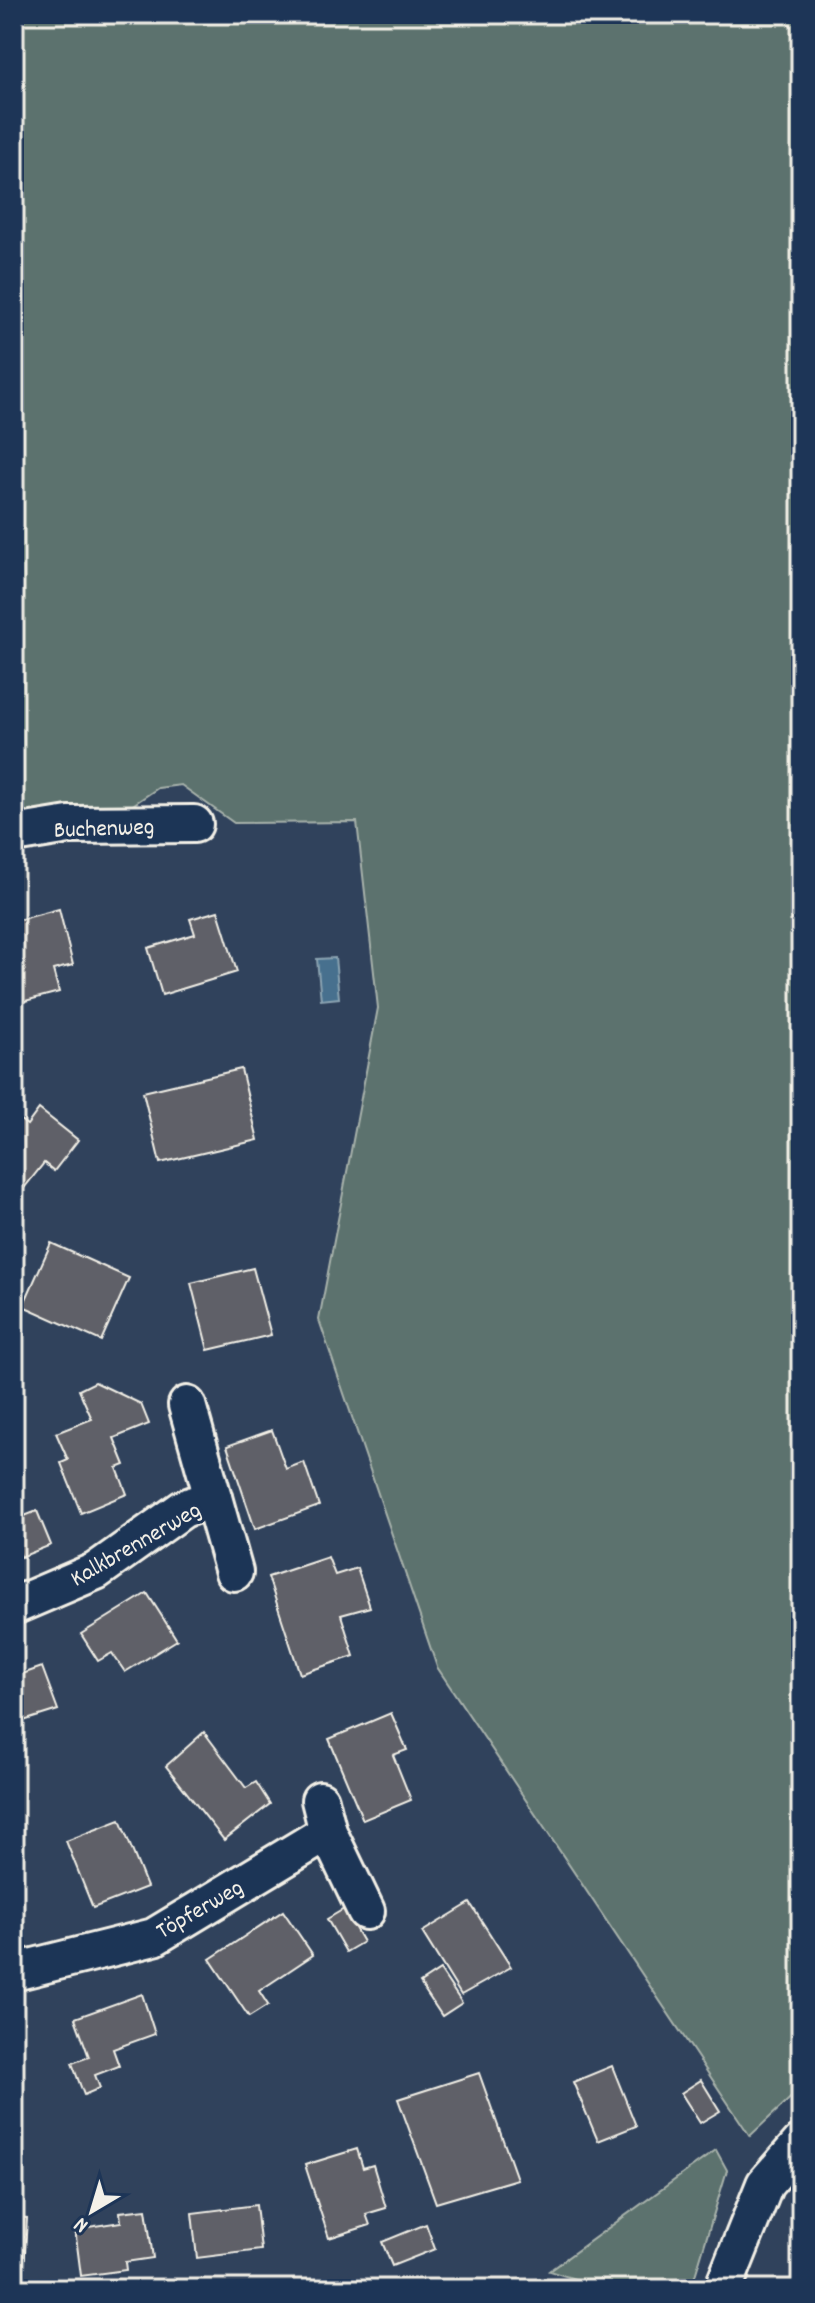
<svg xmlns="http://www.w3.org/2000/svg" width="815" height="2303" viewBox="0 0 815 2303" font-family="Dekko,sans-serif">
<rect width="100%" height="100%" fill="#30425c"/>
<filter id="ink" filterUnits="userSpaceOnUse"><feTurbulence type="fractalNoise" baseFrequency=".0125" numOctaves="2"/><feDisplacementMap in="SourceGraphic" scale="16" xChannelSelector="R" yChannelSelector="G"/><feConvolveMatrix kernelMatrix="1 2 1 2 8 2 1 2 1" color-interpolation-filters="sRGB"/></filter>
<g filter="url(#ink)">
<g fill="#5b726e" stroke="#a8b2ab" stroke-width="2">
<path d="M 14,14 L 801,14 L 801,2088 L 750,2136 L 437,1667 L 319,1320 L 378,1008 L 357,822 L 234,823 L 181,785 L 158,788 L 125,810 L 14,817 Z"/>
<path d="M 716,2150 L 727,2170 L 691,2289 L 607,2289 L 549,2271 Z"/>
</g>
<path fill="#46708e" stroke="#8ca4b2" stroke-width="2" d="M 335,958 L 339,998 L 321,1000 L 317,959 Z"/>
<g fill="#5e6068" stroke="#f4f1e8" stroke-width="2">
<path d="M 59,909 L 73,965 L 53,970 L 59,992 L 14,1004 L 14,921 Z"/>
<path d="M 218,911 L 237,972 L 162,995 L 148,948 L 195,934 L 190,919 Z"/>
<path d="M 241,1069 L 258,1140 L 160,1163 L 143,1092 Z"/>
<path d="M 39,1109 L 78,1140 L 54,1171 L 44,1163 L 17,1197 L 14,1195 L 14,1115 L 27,1125 Z"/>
<path d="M 51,1243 L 129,1278 L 101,1341 L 23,1306 Z"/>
<path d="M 253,1268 L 271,1335 L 208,1350 L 191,1283 Z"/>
<path d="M 95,1382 L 141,1404 L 149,1424 L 114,1438 L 125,1465 L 117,1468 L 127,1494 L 81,1513 L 61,1463 L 68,1460 L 56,1433 L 92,1419 L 79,1390 Z"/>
<path d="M 272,1430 L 286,1469 L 304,1462 L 319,1506 L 255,1529 L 227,1446 Z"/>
<path d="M 37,1511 L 51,1545 L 21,1557 L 14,1541 L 14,1520 Z"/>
<path d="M 328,1557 L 335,1575 L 357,1568 L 370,1607 L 341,1615 L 354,1656 L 300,1674 L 268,1577 Z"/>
<path d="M 147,1593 L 177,1640 L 125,1672 L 112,1653 L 98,1661 L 81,1634 Z"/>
<path d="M 42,1667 L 58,1710 L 14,1724 L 14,1677 Z"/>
<path d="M 391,1713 L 407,1750 L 393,1755 L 411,1800 L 363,1820 L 329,1739 Z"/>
<path d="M 204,1732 L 246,1788 L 256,1782 L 270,1804 L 224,1840 L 166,1766 Z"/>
<path d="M 120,1820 L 147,1887 L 93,1908 L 66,1841 Z"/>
<path d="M 470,1903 L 511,1967 L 461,1995 L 422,1932 Z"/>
<path d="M 344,1909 L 363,1942 L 346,1952 L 327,1919 Z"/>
<path d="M 283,1911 L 313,1955 L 259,1991 L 268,2005 L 249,2017 L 210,1959 Z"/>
<path d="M 440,1970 L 462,2003 L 442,2016 L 420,1983 Z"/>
<path d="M 142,1994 L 155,2034 L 113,2049 L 119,2066 L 95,2075 L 100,2088 L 84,2095 L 72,2063 L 89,2057 L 75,2018 Z"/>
<path d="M 612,2066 L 636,2126 L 598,2141 L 573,2082 Z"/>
<path d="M 479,2073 L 517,2179 L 436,2203 L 398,2099 Z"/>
<path d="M 701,2080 L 720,2111 L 700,2123 L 681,2093 Z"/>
<path d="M 357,2149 L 363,2168 L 373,2165 L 386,2208 L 366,2214 L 370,2225 L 329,2238 L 305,2165 Z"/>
<path d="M 256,2205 L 261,2250 L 197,2258 L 192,2213 Z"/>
<path d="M 146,2209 L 153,2258 L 125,2262 L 126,2270 L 81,2276 L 75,2229 L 121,2222 L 120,2212 Z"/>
<path d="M 14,2217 L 27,2218 L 24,2269 L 14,2269 Z"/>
<path d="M 426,2224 L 435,2249 L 392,2266 L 382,2242 Z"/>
</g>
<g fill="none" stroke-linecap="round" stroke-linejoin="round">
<g stroke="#f4f1e8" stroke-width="42">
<g id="minor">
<path d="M 14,834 L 69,825 L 194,824"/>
<path d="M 187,1405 L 234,1572"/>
<path d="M 14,1606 L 96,1571 L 183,1509 L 213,1498"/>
<path d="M 320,1800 L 328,1832 L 366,1911"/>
<path d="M 14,1972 L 154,1937 L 328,1832"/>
<path d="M 723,2289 L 765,2184 L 801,2143"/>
</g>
</g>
<use href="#minor" stroke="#1d3557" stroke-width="36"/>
</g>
</g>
<g text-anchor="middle" stroke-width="6" stroke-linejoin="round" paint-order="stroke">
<g font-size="24" fill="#f4f1e8" stroke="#1d3557">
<text transform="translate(104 827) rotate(-2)" y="8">Buchenweg</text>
<text transform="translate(135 1543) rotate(-30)" y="8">Kalkbrennerweg</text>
<text transform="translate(199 1908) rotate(-30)" y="8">Töpferweg</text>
</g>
</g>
<rect width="815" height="2303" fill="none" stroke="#1d3557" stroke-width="48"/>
<rect x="24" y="24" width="767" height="2255" fill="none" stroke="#f4f1e8" stroke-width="3" filter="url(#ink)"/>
<g transform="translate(92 2211) rotate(218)" stroke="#1d3557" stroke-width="6" paint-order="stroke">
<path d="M0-6L14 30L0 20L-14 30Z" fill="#f4f1e8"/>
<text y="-12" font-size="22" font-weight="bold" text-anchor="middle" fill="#f4f1e8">N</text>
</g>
</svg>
